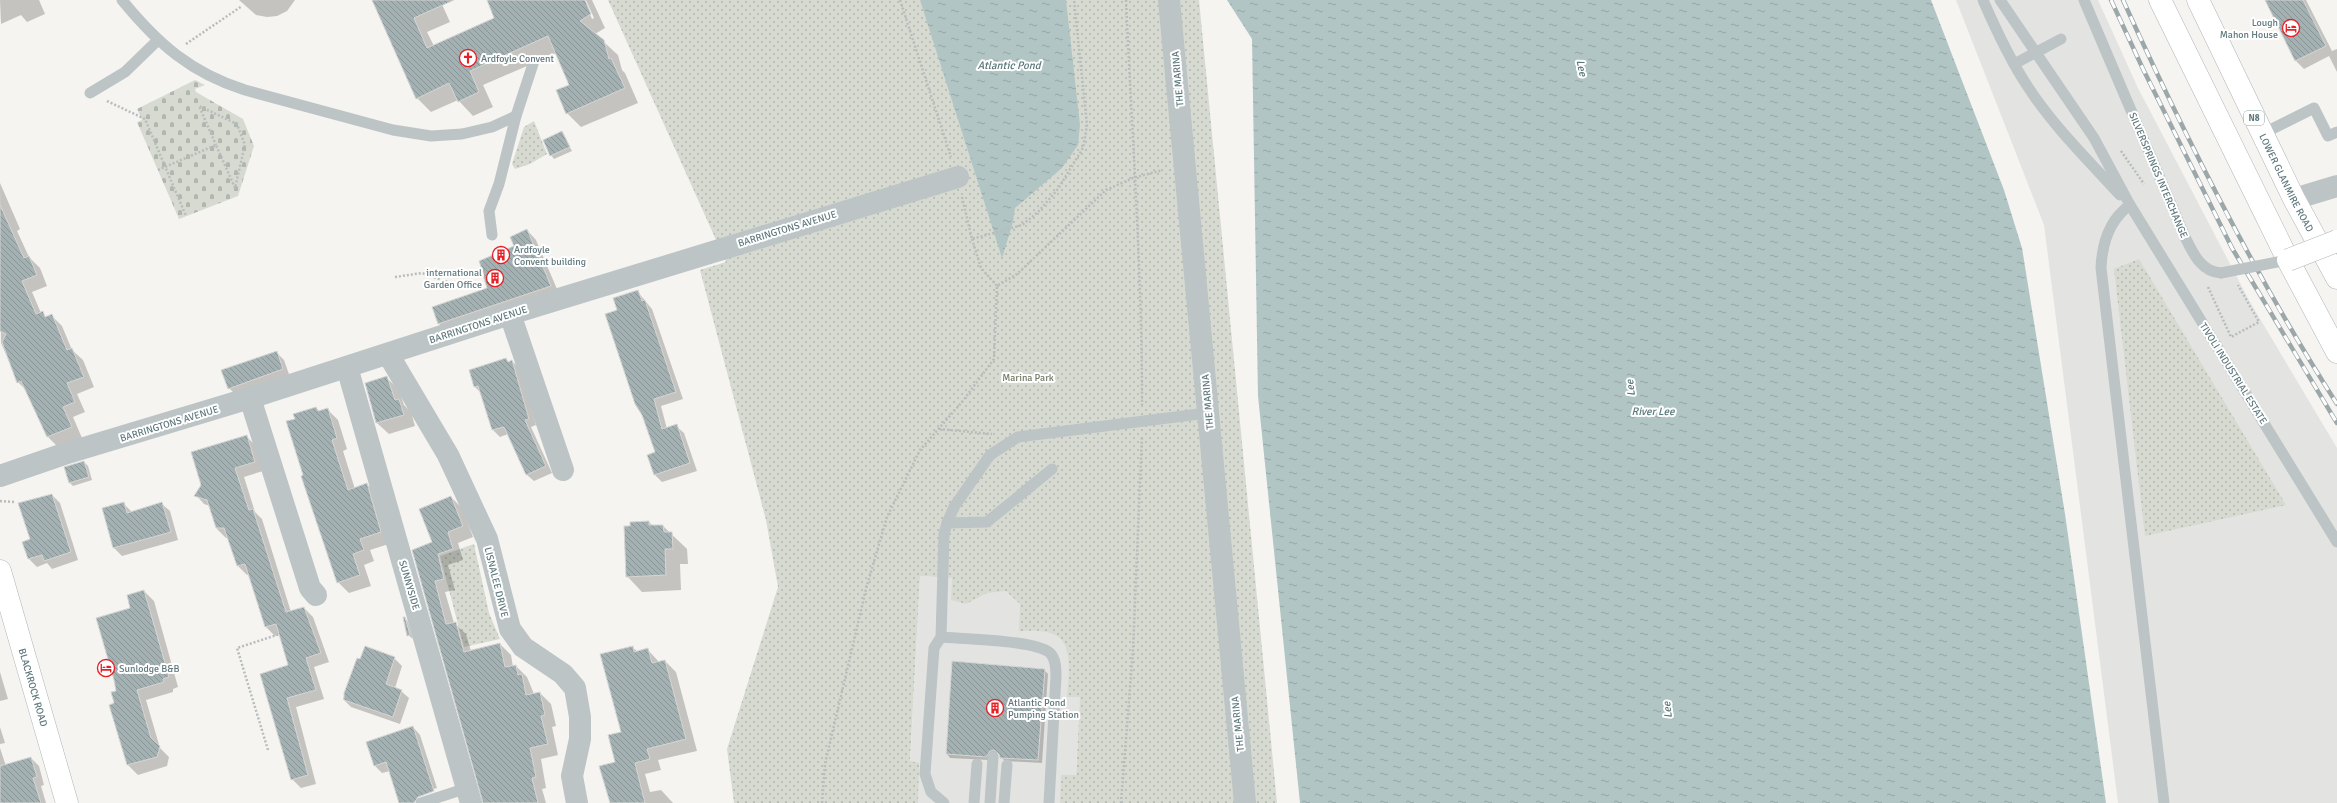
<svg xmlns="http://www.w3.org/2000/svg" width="2337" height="803" viewBox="0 0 2337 803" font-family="Signika,sans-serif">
<defs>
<pattern id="grass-dots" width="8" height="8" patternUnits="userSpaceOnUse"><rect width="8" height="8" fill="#d6dad0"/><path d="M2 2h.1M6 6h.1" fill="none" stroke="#b1b6ae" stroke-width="1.8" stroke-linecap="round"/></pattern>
<pattern id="cemetery-stones" width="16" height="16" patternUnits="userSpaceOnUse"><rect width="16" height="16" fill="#d6dad0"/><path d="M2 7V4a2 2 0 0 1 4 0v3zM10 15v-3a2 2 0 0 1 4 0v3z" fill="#b1b6ae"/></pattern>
<pattern id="water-ripples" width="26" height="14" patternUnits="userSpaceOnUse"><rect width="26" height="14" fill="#b2c5c5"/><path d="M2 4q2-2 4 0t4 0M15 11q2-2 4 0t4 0" fill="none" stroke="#94a5a5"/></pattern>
<pattern id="building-back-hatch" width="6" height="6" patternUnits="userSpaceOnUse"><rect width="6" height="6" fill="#a4b1b3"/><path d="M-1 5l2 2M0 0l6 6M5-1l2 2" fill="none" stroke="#899597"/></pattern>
</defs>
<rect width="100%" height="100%" fill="#f5f4f1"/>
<g fill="#e3e4e2">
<path d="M 1956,0 L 2098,0 L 2138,88 L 2250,302 L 2337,448 L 2337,803 L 2118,803 L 2044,225 Z"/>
<path d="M 920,576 L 1087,587 L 1074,803 L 908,803 Z"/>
</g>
<g fill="url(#grass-dots)">
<path d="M 608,0 L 1199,0 L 1277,803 L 1060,803 L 1061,775 L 1076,775 L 1080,697 L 1067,697 C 1068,678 1076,639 1050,633 C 1041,630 1029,631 1019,631 L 1020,604 L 1006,591 L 987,593 L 966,604 L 951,600 L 952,578 L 920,576 L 910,761 L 919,763 L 918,803 L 734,803 L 727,749 L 778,587 L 766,520 L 700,270 L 726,262 Z"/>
<path d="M 534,121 L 547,154 L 530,164 L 515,169 L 512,164 L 524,127 Z"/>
<path d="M 2139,259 L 2286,505 L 2145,536 L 2114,269 Z"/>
<path d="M 474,544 L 489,613 L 500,639 L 464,647 L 440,556 Z"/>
</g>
<path fill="url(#cemetery-stones)" d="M 195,80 L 205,85 L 195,89 L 196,92 L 243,119 L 254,146 L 238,196 L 179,219 L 137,122 L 142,120 L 137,109 Z"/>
<g fill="url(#water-ripples)">
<path d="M 920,0 L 1066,0 L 1080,125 L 1078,145 L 1062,168 L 1015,208 L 1013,222 L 1002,258 Z"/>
<path d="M 1227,0 L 1931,0 L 2004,190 L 2022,248 L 2065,514 L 2106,803 L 1300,803 L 1258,396 L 1252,39 Z"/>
</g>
<g fill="#0003">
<path d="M 0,0 L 39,0 L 45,14 L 27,22 L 21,15 L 1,24 Z"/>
<path d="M 239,0 L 295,0 L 287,11 L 277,16 L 267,17 L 256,15 Z"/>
<path d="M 373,0 L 440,0 L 450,22 L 427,32 L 434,46 L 496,18 L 488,0 L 584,0 L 592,19 L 594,18 L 586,0 L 592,0 L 605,28 L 595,34 L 618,55 L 622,70 L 625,73 L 638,103 L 581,127 L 567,113 L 571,85 L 557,53 L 483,85 L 493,107 L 473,116 L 458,100 L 431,112 L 417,98 Z"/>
<path d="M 2266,0 L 2306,0 L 2332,51 L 2337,49 L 2337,72 L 2329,56 L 2304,69 L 2296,61 Z"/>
<path d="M 562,133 L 572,151 L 554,159 L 551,155 Z"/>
<path d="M 0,183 L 20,229 L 17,231 L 29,257 L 40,268 L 47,286 L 32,292 L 41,313 L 47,317 L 51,315 L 62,326 L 72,350 L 83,360 L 94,387 L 77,394 L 85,412 L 73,417 L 82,438 L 58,447 L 48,437 L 27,391 L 18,382 L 1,343 Z"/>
<path d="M 527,230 L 536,240 L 560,296 L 448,333 L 439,324 L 488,289 Z"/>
<path d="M 637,291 L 652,309 L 683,399 L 661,406 L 667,429 L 676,426 L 684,433 L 697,471 L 662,482 L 655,475 L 656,453 L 618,310 Z"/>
<path d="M 276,352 L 284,360 L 290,377 L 237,396 L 229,388 Z"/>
<path d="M 506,360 L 509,362 L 512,361 L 519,368 L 536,425 L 531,427 L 552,473 L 534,481 L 527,475 L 508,434 L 500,437 L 493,430 L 482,394 L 475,387 Z"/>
<path d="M 386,377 L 398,389 L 404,405 L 411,412 L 415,426 L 389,434 L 377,423 Z"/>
<path d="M 316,408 L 319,411 L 327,409 L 338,420 L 347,449 L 343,451 L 355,489 L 367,484 L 378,495 L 392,543 L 370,550 L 374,561 L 364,565 L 371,586 L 349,593 L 338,582 L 296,419 Z"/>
<path d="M 246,436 L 255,445 L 263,471 L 244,477 L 255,512 L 262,519 L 291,612 L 304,608 L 313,617 L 329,662 L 314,667 L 324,699 L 296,707 L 316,784 L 301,788 L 292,779 L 261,674 L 289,666 L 280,634 L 275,636 L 266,627 L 249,574 L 247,575 L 238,566 L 229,538 L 226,538 L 217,529 L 210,506 L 204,504 L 196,495 Z"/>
<path d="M 84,462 L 88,466 L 92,480 L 73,486 L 69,482 Z"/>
<path d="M 52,495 L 60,503 L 78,560 L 52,569 L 47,563 L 37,567 L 29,559 L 24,543 L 32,540 Z"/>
<path d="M 451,497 L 462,508 L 473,537 L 458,543 L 463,560 L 448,565 L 455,590 L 445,592 L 454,623 L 466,634 L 471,651 L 500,644 L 511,655 L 513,667 L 516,666 L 527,677 L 534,694 L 540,693 L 551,704 L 556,726 L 552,727 L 558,755 L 541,759 L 546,788 L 542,789 L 546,803 L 483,803 L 413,551 L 434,542 Z"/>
<path d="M 123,503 L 132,512 L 162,504 L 170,511 L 178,540 L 122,556 L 114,548 L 103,509 Z"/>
<path d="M 649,522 L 653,526 L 663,526 L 687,549 L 688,564 L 680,564 L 681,590 L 642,592 L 627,576 Z"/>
<path d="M 144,591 L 154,601 L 178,687 L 173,689 L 173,692 L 146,700 L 160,748 L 169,757 L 167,766 L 138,775 L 128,765 L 115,704 L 131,608 Z"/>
<path d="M 405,618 L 408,622 L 413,639 L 408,635 Z"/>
<path d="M 632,647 L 638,652 L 647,649 L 659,662 L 665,661 L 676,672 L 697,751 L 658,760 L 661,770 L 645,774 L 650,792 L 661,790 L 673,803 L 612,803 Z"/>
<path d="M 394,658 L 402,666 L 395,688 L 401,691 L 409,698 L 400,724 L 351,707 L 343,699 L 357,659 Z"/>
<path d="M 1044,670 L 1048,674 L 1042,763 L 1005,761 L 997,753 L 991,756 L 990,760 L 950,758 L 947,754 Z"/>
<path d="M 0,672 L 8,699 L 0,701 Z"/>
<path d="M 0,727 L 5,743 L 0,744 Z"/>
<path d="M 413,727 L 420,735 L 437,788 L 404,798 L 390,771 L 382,773 L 374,765 Z"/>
<path d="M 0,748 L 6,766 L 31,758 L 39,766 L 44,785 L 41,786 L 46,803 L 0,803 Z"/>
</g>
<g fill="url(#building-back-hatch)" stroke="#d6d6d4">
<path d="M 372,0 L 454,0 L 414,18 L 427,48 L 494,18 L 487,0 L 585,0 L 591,14 L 580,21 L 604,40 L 609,59 L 611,58 L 625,88 L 566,114 L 556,90 L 569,85 L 548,36 L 470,71 L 479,92 L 458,102 L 449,83 L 416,99 Z"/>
<path d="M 2265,0 L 2303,0 L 2326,46 L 2295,61 Z"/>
<path d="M 562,131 L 570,147 L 550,156 L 543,140 Z"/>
<path d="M 0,205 L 24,258 L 29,256 L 37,275 L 22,281 L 36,314 L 43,311 L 45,317 L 52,314 L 67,350 L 72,348 L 84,377 L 67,383 L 75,402 L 63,407 L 72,427 L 47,437 L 21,381 L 17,383 L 2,342 L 6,334 L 0,331 Z"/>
<path d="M 527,229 L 551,286 L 438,324 L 432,307 L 487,288 L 483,275 L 484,275 L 479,261 L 514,246 L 510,237 Z"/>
<path d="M 638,290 L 642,301 L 645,300 L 676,392 L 654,399 L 662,429 L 677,424 L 690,463 L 654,475 L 647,455 L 655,452 L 642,415 L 635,404 L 605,314 L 617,310 L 613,298 Z"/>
<path d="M 277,351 L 283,369 L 228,389 L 221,370 Z"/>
<path d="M 506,358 L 508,362 L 512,360 L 529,419 L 525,420 L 546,466 L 526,475 L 504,427 L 492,430 L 478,386 L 474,387 L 469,370 Z"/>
<path d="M 387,376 L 395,400 L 399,399 L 404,415 L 376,423 L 365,383 Z"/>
<path d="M 316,407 L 318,411 L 328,408 L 337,438 L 332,440 L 348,490 L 367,483 L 381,532 L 360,539 L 364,550 L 353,554 L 360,575 L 337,583 L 301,476 L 303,475 L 286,421 L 295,419 L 293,414 Z"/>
<path d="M 247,435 L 255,462 L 235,468 L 249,510 L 253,509 L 286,612 L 304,607 L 321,653 L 306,658 L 316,690 L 287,698 L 308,775 L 291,780 L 260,674 L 288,665 L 276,624 L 265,627 L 245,564 L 237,566 L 224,528 L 216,528 L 207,500 L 194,496 L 201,485 L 191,452 Z"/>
<path d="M 84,461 L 89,477 L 69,483 L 64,467 Z"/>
<path d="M 52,494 L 71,552 L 44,561 L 42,555 L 28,559 L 22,542 L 30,539 L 18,503 Z"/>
<path d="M 451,496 L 463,526 L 448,532 L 453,549 L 438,554 L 444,579 L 435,581 L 446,624 L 456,622 L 464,652 L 500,643 L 505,667 L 516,665 L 518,675 L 522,674 L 526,695 L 540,692 L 545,715 L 541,716 L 548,744 L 530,748 L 536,777 L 532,778 L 538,803 L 483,803 L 412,550 L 432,542 L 419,509 Z"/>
<path d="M 124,502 L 127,513 L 162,502 L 171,532 L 113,548 L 102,508 Z"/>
<path d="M 649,521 L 649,525 L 663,525 L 664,532 L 672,532 L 673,549 L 665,549 L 666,575 L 626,577 L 624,526 L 630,526 L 630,522 Z"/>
<path d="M 144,590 L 169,677 L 163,679 L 164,682 L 137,690 L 151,738 L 160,746 L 159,751 L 157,757 L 127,765 L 109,705 L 114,703 L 111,692 L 116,691 L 114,680 L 96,618 L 130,608 L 127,595 Z"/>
<path d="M 403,617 L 405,617 L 410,635 L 407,636 Z"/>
<path d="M 365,646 L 395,657 L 386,684 L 402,690 L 393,717 L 344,700 L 344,693 L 357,658 L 360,659 Z"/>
<path d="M 633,646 L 634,652 L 648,648 L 652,663 L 665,660 L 686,739 L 647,749 L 650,759 L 635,763 L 645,803 L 610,803 L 599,766 L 615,762 L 608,735 L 621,732 L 600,654 Z"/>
<path d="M 952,661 L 1045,669 L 1038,760 L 1000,758 L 999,754 L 994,750 L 990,751 L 986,757 L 946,754 Z"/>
<path d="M 413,726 L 434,791 L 418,797 L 414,803 L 399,803 L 386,762 L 374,766 L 366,742 Z"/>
<path d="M 31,757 L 37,777 L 33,778 L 41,803 L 0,803 L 0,766 Z"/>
</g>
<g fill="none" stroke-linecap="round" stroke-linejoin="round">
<g stroke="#adb7b9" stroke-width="23">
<g id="secondary">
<path id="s1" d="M 0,571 L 67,803"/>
</g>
</g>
<g stroke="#aeb5b7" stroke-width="23">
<g id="highway">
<path d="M 2160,0 L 2288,260 L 2337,352"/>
<path id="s2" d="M 2198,0 L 2294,199 L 2337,278"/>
</g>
</g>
<g stroke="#b7bcbd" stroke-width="2.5" stroke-dasharray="2 2" stroke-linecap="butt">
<path d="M 900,0 L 951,157"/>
<path d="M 1126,0 C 1132,135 1142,270 1142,405"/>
<path d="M 186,44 L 242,6"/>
<path d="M 107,101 L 145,119 L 186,216"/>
<path d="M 2121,151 L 2144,184"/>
<path d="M 158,170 L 216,145 L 235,188 L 245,145 L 237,124 L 199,106 L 216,145"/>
<path d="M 962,197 L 972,239 L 1022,225 L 1038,212 L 1058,189 L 1083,148 L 1087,125 L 1074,0"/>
<path d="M 972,239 L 981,268 L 997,286 L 1017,274 L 1106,190 L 1133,178 L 1163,170"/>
<path d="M 395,277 L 422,273 L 462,287"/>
<path d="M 2208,287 L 2231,337 L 2259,322 L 2238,285"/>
<path d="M 939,429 L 992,434"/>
<path d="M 0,501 L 15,502"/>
<path d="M 268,750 L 237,648 L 280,634"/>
<path d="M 822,803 L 825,764 L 866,589 L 887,517 L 920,450 L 962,402 L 994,359 L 997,286"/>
<path d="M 1121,803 L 1133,650 L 1142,436"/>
</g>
<g stroke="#bdc4c6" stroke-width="11">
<path d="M 122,0 C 158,44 191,73 245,90 L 393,130 L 431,136 L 462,134 L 492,127 L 516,116"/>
<path d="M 1983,0 C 1996,30 2010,60 2028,87 C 2054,127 2088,160 2120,195"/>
<path d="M 2000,0 L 2094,138 L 2130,205 L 2337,542"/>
<path d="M 2084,0 L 2185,237 C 2193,253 2201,272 2221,273"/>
<path d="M 2014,64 L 2061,39"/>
<path d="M 90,93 L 125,72 L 158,40"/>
<path d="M 2262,134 L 2314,108 L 2328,136 L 2337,132"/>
<path d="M 2130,205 C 2109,220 2102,244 2101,268 L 2164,803"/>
<path d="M 492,235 L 489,211 L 499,184 L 516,116 L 533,64"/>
<path d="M 947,523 L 987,522 L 1052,469"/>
<path d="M 941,637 C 963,639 1036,640 1050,653 C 1056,659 1056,669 1056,676 L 1049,803"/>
<path d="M 421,803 L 467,788"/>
<path d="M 944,803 L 931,792 L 925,774 L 934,648 L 941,637 L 944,534 L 947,523 L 954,507 L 990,455 L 1018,437 L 1207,413"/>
<path d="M 974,803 L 977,764"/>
<path d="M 990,803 L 993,757"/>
<path d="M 1004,803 L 1007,765"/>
</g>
<g stroke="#bdc4c6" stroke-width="22">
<path d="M 1169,0 L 1245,803"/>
<path d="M 2294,199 L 2337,186"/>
<path d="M 510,314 L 563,470"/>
<path d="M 388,354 L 448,455 L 487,539 L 510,629 L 523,647 L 563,674 L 575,688 L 580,717 L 580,739 L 572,776 L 577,803"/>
<path d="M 347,367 L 471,803"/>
<path d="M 250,398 L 310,588 L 316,595"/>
<path d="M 0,476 L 64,454 L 250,398 L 510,314 L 958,177"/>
</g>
<use href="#secondary" stroke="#fff" stroke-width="22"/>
<use href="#highway" stroke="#fff" stroke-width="22"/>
<g stroke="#9ca7aa" stroke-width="4.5">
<g id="rail">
<path d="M 2111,0 L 2143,69 L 2232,248 L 2337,423"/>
<path d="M 2123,0 C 2186,139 2255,276 2337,404"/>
</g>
</g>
<use href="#rail" stroke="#fff" stroke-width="3" stroke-dasharray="9" stroke-linecap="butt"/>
<g stroke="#adb7b9" stroke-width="23" stroke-linecap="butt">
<path id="secondary-bridge" d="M 2288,260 L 2337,241"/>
</g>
<path stroke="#bdc4c6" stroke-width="11" d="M 2221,273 L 2288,260"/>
<use href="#secondary-bridge" stroke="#fff" stroke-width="22"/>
</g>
<defs>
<g id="hotel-ring" transform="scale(0.9)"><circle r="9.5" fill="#fff" stroke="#e62025" stroke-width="1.5"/><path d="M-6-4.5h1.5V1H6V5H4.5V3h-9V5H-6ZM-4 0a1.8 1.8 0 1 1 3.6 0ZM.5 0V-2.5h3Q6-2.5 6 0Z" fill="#e62025"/></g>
<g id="church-ring" transform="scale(0.9)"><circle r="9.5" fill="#fff" stroke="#e62025" stroke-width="1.5"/><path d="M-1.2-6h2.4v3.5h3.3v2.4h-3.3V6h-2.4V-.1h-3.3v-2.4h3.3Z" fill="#e62025"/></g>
<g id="building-ring" transform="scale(0.9)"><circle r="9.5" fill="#fff" stroke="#e62025" stroke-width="1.5"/><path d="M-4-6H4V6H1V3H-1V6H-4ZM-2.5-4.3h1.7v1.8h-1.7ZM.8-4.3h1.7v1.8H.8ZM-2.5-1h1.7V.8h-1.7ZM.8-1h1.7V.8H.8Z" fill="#e62025"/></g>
</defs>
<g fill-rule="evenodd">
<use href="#hotel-ring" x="2291" y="28"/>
<use href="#church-ring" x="468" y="58"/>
<use href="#building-ring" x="501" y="255"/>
<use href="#building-ring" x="495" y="278"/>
<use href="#hotel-ring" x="106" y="668"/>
<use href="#building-ring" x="995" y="708"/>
</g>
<g text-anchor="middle" stroke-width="4" stroke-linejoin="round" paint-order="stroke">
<rect fill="#fff" stroke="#8fa0a4" stroke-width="1" x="2244" y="111" width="20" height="14" rx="3"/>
<g font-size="9" font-weight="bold" fill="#5f787d">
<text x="2254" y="121">N8</text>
</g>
<g font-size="10" fill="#5f787d" stroke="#fff" text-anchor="start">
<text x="2278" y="26" text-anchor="end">Lough<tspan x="2278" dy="12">Mahon House</tspan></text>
<text x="481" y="62">Ardfoyle Convent</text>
<text x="514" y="253">Ardfoyle<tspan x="514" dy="12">Convent building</tspan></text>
<text x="482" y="276" text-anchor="end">international<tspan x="482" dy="12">Garden Office</tspan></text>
<text x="119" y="672">Sunlodge B&amp;B</text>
<text x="1008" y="706">Atlantic Pond<tspan x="1008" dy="12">Pumping Station</tspan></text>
</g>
<g font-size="10" fill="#5f787d" stroke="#fff">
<text transform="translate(1177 79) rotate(-95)" y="4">THE MARINA</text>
<text transform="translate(2159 175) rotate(67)" y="4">SILVERSPRINGS INTERCHANGE</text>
<text dy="4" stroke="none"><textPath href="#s2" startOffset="203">LOWER GLANMIRE ROAD</textPath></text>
<text transform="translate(787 228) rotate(-17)" y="4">BARRINGTONS AVENUE</text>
<text transform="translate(478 324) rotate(-18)" y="4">BARRINGTONS AVENUE</text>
<text transform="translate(2234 373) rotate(58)" y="4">TIVOLI INDUSTRIAL ESTATE</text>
<text transform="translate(1207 402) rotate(-95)" y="4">THE MARINA</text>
<text transform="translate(169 423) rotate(-17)" y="4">BARRINGTONS AVENUE</text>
<text transform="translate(497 582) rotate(76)" y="4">LISNALEE DRIVE</text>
<text transform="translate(410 585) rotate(74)" y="4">SUNNYSIDE</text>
<text dy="4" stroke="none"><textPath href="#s1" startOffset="121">BLACKROCK ROAD</textPath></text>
<text transform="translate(1237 724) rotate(-96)" y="4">THE MARINA</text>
</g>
<g font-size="10" fill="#6d7a62" stroke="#fff">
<text x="1028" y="381">Marina Park</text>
</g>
<g font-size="11" font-style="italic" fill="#5a7879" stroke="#fff">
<text x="1009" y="69">Atlantic Pond</text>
<text transform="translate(1582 68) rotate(78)" y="4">Lee</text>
<text transform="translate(1630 388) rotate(-97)" y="4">Lee</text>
<text x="1653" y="415">River Lee</text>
<text transform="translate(1667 710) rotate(-97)" y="4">Lee</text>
</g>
</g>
</svg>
